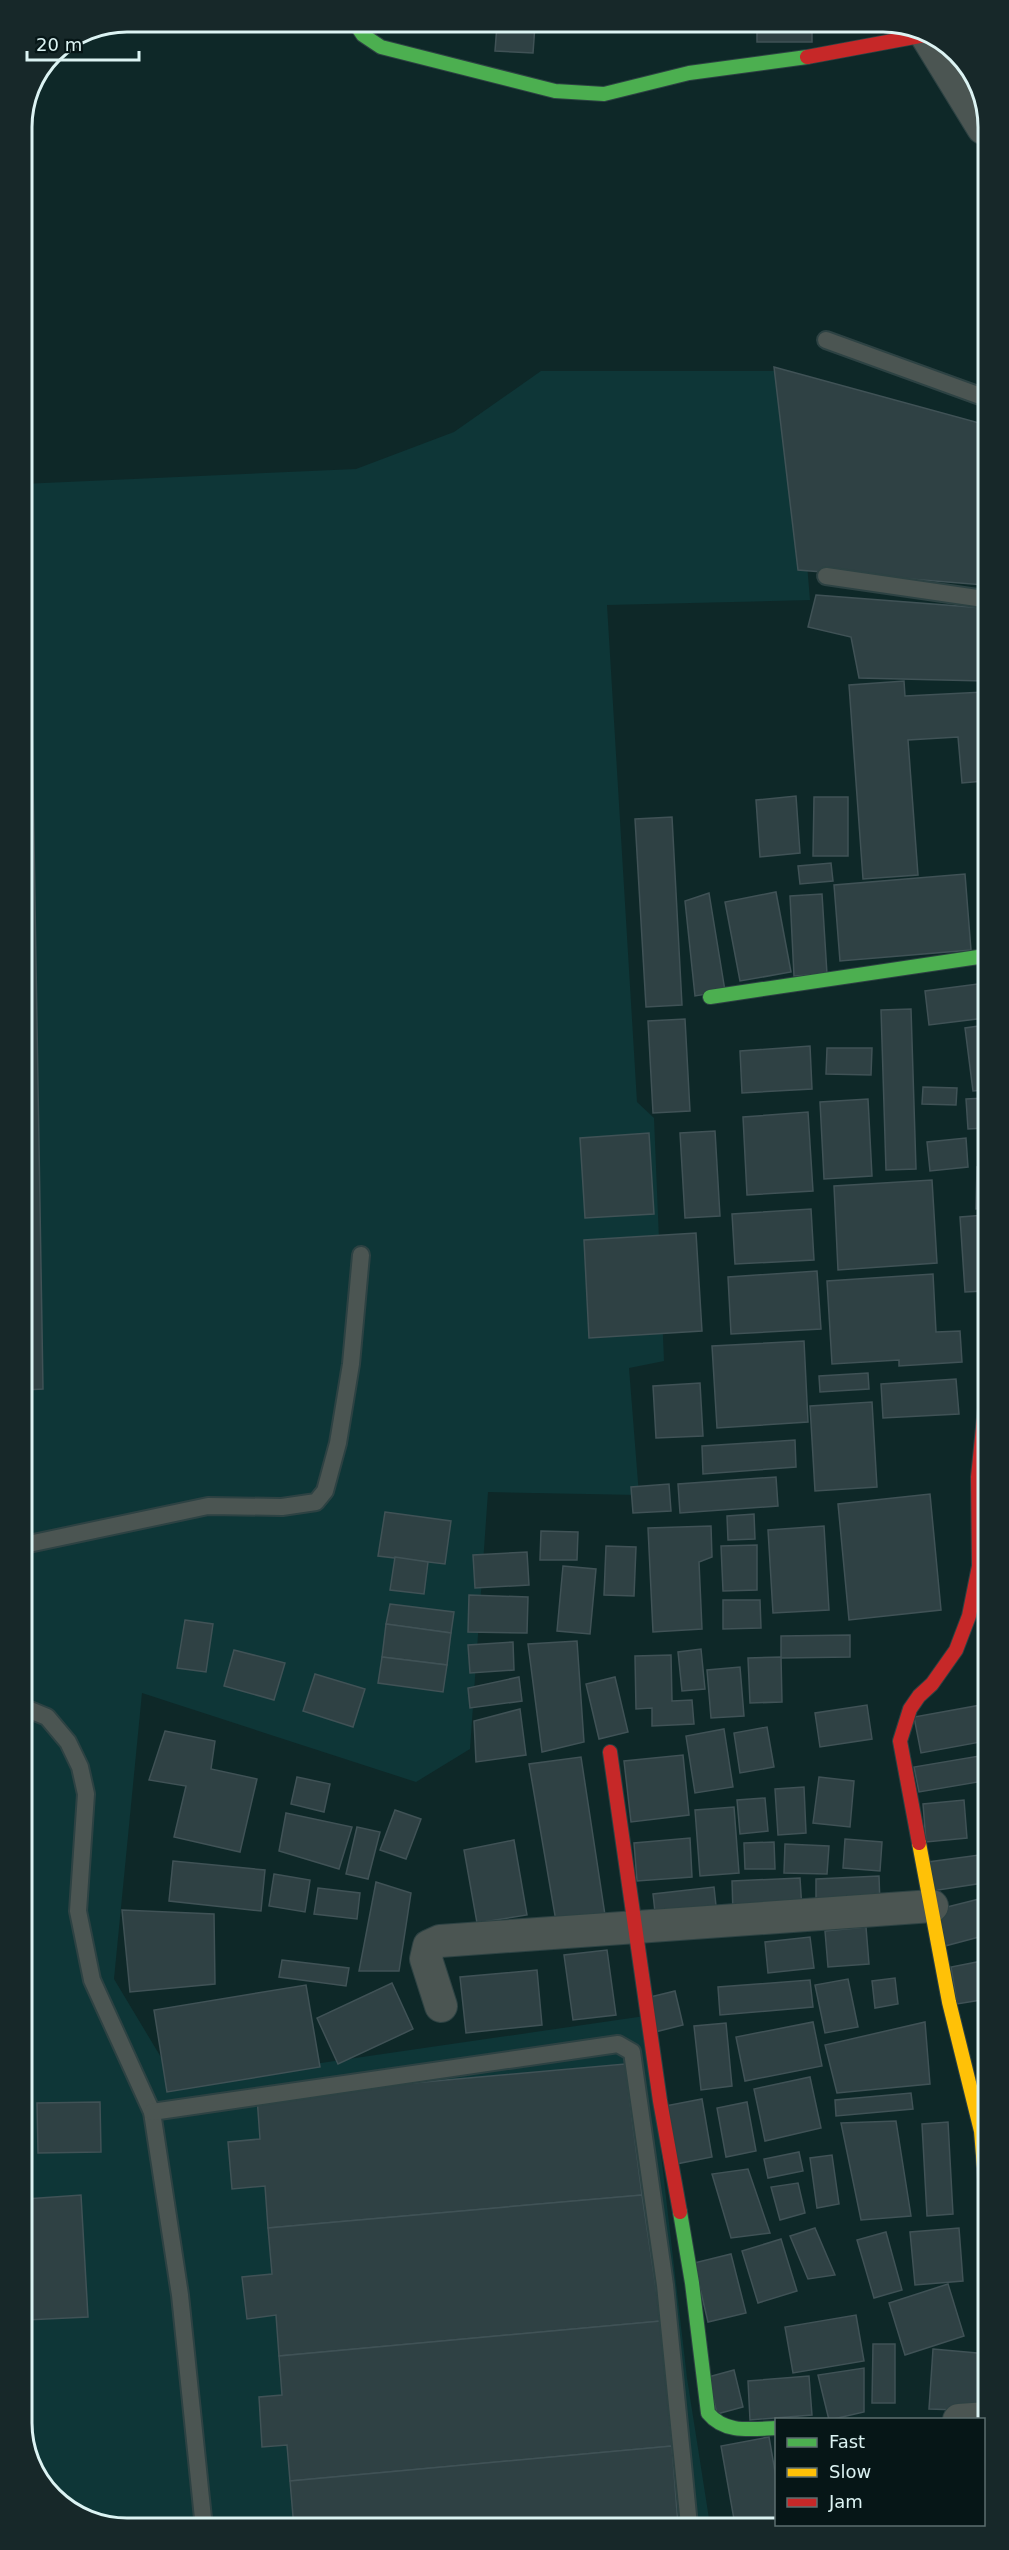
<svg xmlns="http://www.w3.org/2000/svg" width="1009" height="2550" viewBox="0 0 1009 2550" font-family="'DejaVu Sans',sans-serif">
<rect width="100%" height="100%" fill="#0e2828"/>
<path fill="#0e3637" d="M 541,371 L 791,371 L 810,600 L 607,605 L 637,1102 L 654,1118 L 664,1361 L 629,1368 L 639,1495 L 488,1492 L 470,1749 L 416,1782 L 142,1693 L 114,1979 L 177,2084 L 645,2016 L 687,2378 L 710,2525 L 119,2529 L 62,2507 L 26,2457 L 22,484 L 356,469 L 454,432 Z"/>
<g fill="#2f4144" stroke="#405256" stroke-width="1.5">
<path d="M 812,22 L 812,42 L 757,42 L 757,23 Z"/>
<path d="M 497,25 L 535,25 L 533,53 L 495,51 Z"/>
<path d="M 774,367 L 983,424 L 984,585 L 798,570 Z"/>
<path d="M 816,595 L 984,608 L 984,681 L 859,678 L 851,637 L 808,627 Z"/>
<path d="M 22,596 L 30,596 L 43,1389 L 24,1390 Z"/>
<path d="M 904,681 L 905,696 L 984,692 L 984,781 L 962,783 L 958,737 L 908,740 L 918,875 L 863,879 L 849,685 Z"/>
<path d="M 796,796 L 800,853 L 760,857 L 756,800 Z"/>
<path d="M 814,797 L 848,797 L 848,856 L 813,856 Z"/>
<path d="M 672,817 L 682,1005 L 646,1007 L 635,819 Z"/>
<path d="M 831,863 L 833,881 L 800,884 L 798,866 Z"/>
<path d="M 965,874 L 971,950 L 840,961 L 834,885 Z"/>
<path d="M 776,892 L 791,972 L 740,981 L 725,902 Z"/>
<path d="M 709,893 L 725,991 L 695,996 L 685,901 Z"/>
<path d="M 822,894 L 827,974 L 794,976 L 790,896 Z"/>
<path d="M 985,983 L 985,1018 L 929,1025 L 925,991 Z"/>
<path d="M 911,1009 L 916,1169 L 886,1170 L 881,1010 Z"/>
<path d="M 685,1019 L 690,1111 L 653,1113 L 648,1021 Z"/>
<path d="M 985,1025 L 985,1090 L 973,1091 L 965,1028 Z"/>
<path d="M 810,1046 L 812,1089 L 742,1093 L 740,1051 Z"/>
<path d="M 827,1048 L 872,1048 L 871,1075 L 826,1074 Z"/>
<path d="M 923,1087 L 957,1088 L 956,1105 L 922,1104 Z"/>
<path d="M 985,1098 L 985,1128 L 968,1129 L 966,1099 Z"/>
<path d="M 868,1099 L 872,1176 L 824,1179 L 820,1102 Z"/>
<path d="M 808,1112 L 813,1191 L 747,1195 L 743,1117 Z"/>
<path d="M 715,1131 L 720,1216 L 685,1218 L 680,1133 Z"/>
<path d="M 649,1133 L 654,1214 L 585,1218 L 580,1138 Z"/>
<path d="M 966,1138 L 968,1167 L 930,1171 L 927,1142 Z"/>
<path d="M 985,1166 L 985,1208 L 976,1209 L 977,1167 Z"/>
<path d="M 932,1180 L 937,1263 L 838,1270 L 834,1186 Z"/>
<path d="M 811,1209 L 814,1260 L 735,1264 L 732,1214 Z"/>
<path d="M 985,1215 L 985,1291 L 965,1292 L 960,1217 Z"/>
<path d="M 696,1233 L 702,1331 L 589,1338 L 584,1240 Z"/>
<path d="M 817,1271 L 821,1329 L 731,1334 L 728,1277 Z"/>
<path d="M 933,1274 L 936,1332 L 960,1331 L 962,1362 L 899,1366 L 899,1360 L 832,1364 L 827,1281 Z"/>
<path d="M 804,1341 L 808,1422 L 717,1428 L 712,1346 Z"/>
<path d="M 868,1373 L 869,1389 L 820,1392 L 819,1376 Z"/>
<path d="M 956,1379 L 959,1414 L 883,1418 L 881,1384 Z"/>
<path d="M 700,1383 L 703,1436 L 656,1438 L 653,1386 Z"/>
<path d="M 872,1402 L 877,1487 L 815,1491 L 810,1406 Z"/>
<path d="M 795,1440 L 796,1467 L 703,1474 L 702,1446 Z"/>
<path d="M 776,1477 L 778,1506 L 680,1513 L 678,1484 Z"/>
<path d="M 669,1484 L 671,1511 L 633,1513 L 631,1487 Z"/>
<path d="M 930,1494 L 941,1610 L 849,1620 L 838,1504 Z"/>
<path d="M 385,1512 L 451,1521 L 445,1564 L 378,1556 Z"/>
<path d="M 754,1514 L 755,1539 L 728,1540 L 727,1516 Z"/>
<path d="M 711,1526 L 712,1557 L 699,1562 L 702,1629 L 653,1632 L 648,1528 Z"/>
<path d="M 824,1526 L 829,1610 L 773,1613 L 768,1530 Z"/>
<path d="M 541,1531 L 578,1532 L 577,1560 L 540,1560 Z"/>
<path d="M 757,1545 L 757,1590 L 723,1591 L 721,1546 Z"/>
<path d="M 606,1546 L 636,1547 L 634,1596 L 604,1595 Z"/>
<path d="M 527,1552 L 529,1585 L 475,1588 L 473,1555 Z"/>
<path d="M 395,1557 L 428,1562 L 424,1594 L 390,1590 Z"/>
<path d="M 563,1566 L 596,1569 L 590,1634 L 557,1631 Z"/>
<path d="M 469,1595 L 528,1597 L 527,1633 L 468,1632 Z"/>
<path d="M 723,1600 L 760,1600 L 761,1628 L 723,1629 Z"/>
<path d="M 390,1604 L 454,1612 L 451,1633 L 386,1624 Z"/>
<path d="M 185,1620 L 213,1624 L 206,1672 L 177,1668 Z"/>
<path d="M 386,1624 L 451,1633 L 447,1665 L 382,1657 Z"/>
<path d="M 850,1635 L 850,1657 L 781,1658 L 781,1636 Z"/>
<path d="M 577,1641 L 584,1742 L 542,1752 L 528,1644 Z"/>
<path d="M 513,1642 L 514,1670 L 470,1673 L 468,1645 Z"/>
<path d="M 701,1649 L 705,1689 L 682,1691 L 678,1652 Z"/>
<path d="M 234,1650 L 285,1663 L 274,1700 L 224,1686 Z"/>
<path d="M 671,1655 L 672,1701 L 692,1700 L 694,1724 L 652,1726 L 652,1708 L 636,1709 L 635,1656 Z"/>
<path d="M 382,1657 L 447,1665 L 443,1692 L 378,1683 Z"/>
<path d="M 781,1657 L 782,1702 L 750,1703 L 748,1658 Z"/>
<path d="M 740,1667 L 744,1716 L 711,1718 L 707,1670 Z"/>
<path d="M 315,1674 L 365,1689 L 353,1727 L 303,1711 Z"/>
<path d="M 519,1677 L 522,1701 L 470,1708 L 468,1688 Z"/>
<path d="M 615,1677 L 628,1732 L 599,1739 L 586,1684 Z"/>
<path d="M 867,1705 L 872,1739 L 820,1747 L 815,1713 Z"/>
<path d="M 981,1705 L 986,1741 L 921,1753 L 914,1717 Z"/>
<path d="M 520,1709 L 526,1755 L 476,1762 L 474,1721 Z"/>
<path d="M 767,1727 L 774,1767 L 740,1773 L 734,1733 Z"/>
<path d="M 724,1729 L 733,1787 L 695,1793 L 686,1736 Z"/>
<path d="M 165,1731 L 215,1741 L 211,1769 L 257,1779 L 240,1852 L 174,1837 L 186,1786 L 149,1780 Z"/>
<path d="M 683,1755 L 689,1815 L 631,1822 L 624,1761 Z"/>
<path d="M 979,1756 L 984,1781 L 919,1792 L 914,1767 Z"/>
<path d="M 581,1757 L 605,1915 L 557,1927 L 529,1764 Z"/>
<path d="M 297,1777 L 330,1784 L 324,1812 L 291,1804 Z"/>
<path d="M 819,1777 L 854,1781 L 850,1827 L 813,1823 Z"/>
<path d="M 986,1785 L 987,1816 L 984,1817 L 980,1786 Z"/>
<path d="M 804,1787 L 806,1833 L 778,1835 L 775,1789 Z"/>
<path d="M 765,1798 L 768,1831 L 740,1834 L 737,1800 Z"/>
<path d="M 964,1800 L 967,1838 L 926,1842 L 923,1804 Z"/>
<path d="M 734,1807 L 739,1873 L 700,1876 L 695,1810 Z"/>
<path d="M 395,1810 L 421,1819 L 406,1859 L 380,1850 Z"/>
<path d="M 286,1813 L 352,1827 L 339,1869 L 279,1851 Z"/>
<path d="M 987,1825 L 987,1846 L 982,1847 L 980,1826 Z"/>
<path d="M 357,1827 L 380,1832 L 368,1879 L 346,1874 Z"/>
<path d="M 690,1838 L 692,1877 L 637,1881 L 634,1843 Z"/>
<path d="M 845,1839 L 882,1842 L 880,1871 L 843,1868 Z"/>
<path d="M 514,1840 L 527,1915 L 477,1923 L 464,1850 Z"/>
<path d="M 774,1842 L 775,1869 L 745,1869 L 744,1843 Z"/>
<path d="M 785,1844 L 829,1846 L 827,1874 L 784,1873 Z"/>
<path d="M 979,1855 L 983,1883 L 932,1891 L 928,1862 Z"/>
<path d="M 173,1861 L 265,1870 L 261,1911 L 169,1901 Z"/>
<path d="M 274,1874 L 310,1880 L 305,1912 L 269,1906 Z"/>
<path d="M 879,1876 L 880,1904 L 816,1907 L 816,1879 Z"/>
<path d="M 800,1878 L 802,1910 L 733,1914 L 732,1881 Z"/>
<path d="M 376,1882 L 411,1893 L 399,1971 L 359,1971 Z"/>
<path d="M 714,1887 L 717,1915 L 656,1921 L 653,1894 Z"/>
<path d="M 318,1888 L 360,1893 L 357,1919 L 314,1914 Z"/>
<path d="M 987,1897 L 987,1935 L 945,1946 L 935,1910 Z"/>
<path d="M 122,1910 L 214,1914 L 215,1984 L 130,1992 Z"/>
<path d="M 866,1927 L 869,1964 L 828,1967 L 825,1931 Z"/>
<path d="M 810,1937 L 814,1968 L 768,1973 L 765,1942 Z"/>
<path d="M 607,1950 L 616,2015 L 573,2020 L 564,1955 Z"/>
<path d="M 282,1960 L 349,1968 L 346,1986 L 279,1977 Z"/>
<path d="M 987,1960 L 987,1999 L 957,2004 L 951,1967 Z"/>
<path d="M 537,1970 L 542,2025 L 466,2033 L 460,1977 Z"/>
<path d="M 895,1978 L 898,2004 L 875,2008 L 872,1981 Z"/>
<path d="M 848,1979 L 858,2027 L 825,2033 L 815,1985 Z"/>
<path d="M 810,1980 L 813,2007 L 720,2015 L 718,1987 Z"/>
<path d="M 392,1983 L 413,2029 L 338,2064 L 317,2018 Z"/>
<path d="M 306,1985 L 320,2067 L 167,2092 L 154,2010 Z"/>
<path d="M 675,1991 L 683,2025 L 655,2032 L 646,1998 Z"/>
<path d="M 813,2022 L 822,2066 L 745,2081 L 736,2037 Z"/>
<path d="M 925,2022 L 930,2084 L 837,2093 L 825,2045 Z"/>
<path d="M 726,2023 L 732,2086 L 701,2090 L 694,2026 Z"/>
<path d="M 625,2064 L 642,2195 L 268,2228 L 265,2186 L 232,2189 L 228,2142 L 260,2139 L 257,2097 Z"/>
<path d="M 810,2077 L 821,2128 L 765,2141 L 754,2089 Z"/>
<path d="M 911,2093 L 913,2109 L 836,2116 L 835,2100 Z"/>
<path d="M 702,2099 L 712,2157 L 676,2164 L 665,2106 Z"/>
<path d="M 100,2102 L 101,2152 L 38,2153 L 37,2103 Z"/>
<path d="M 747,2102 L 756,2151 L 726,2157 L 717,2108 Z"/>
<path d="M 896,2121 L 911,2216 L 861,2220 L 841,2123 Z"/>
<path d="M 948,2122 L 953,2214 L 927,2216 L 922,2124 Z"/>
<path d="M 799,2152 L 803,2171 L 768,2178 L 764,2159 Z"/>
<path d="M 832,2155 L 839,2204 L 817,2208 L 810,2158 Z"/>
<path d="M 748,2169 L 770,2233 L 731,2238 L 712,2174 Z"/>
<path d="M 798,2183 L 805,2213 L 780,2220 L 771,2187 Z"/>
<path d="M 81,2195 L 88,2317 L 26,2320 L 26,2199 Z"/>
<path d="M 642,2195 L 661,2321 L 279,2356 L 276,2315 L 247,2319 L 242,2277 L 272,2274 L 268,2228 Z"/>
<path d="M 815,2228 L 835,2275 L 808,2279 L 790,2236 Z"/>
<path d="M 959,2228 L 963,2281 L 915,2285 L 910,2232 Z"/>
<path d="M 886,2232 L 902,2290 L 874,2298 L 857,2240 Z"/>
<path d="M 781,2239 L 797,2291 L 758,2303 L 742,2251 Z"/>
<path d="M 731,2254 L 746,2313 L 708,2322 L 694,2263 Z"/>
<path d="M 948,2284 L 964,2336 L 905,2355 L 889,2303 Z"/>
<path d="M 856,2315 L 864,2361 L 793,2373 L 785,2327 Z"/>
<path d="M 661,2321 L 672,2446 L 290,2481 L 287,2445 L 262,2447 L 259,2397 L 282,2395 L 279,2356 Z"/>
<path d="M 873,2344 L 895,2344 L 895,2403 L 872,2403 Z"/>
<path d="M 933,2349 L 988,2354 L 988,2411 L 929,2409 Z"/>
<path d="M 864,2368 L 864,2412 L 829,2420 L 818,2375 Z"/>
<path d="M 734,2370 L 743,2407 L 717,2414 L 708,2377 Z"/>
<path d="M 809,2376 L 812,2415 L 750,2420 L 748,2381 Z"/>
<path d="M 769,2437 L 776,2477 L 776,2524 L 735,2525 L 721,2446 Z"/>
<path d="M 672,2446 L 678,2525 L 294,2528 L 290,2481 Z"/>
</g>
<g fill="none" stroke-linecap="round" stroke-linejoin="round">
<g stroke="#2d4243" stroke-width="20">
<g id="lane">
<path d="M 826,340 L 983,397"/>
<path d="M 826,576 L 984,599"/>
<path d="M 24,1545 L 208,1506 L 282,1507 L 316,1502 L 325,1491 L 338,1443 L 351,1364 L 361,1255"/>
<path d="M 25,1708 L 47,1717 L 68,1742 L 80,1767 L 86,1794 L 78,1911 L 92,1980 L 152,2112 L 180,2295 L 204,2528"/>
<path d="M 152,2112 L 618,2044 L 632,2052 L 665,2285 L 689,2525"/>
</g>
</g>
<g stroke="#2d4243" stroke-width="34">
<g id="street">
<path d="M 926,35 L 983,128"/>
<path d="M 441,2006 L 426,1959 L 429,1946 L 440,1941 L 932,1906"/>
<path d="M 959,2420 L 988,2418"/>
</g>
</g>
<g stroke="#2d4243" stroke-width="16">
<g id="fast">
<path d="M 357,26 L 363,35 L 381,47 L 555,91 L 604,94 L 689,73 L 807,57"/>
<path d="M 710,997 L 985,956"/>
<path d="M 680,2212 L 692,2283 L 708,2413 C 725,2434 752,2429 776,2428"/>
</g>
</g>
<g stroke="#2d4243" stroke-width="16">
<path id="slow" d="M 919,1843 L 949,2002 L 981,2131 L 987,2205"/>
</g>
<g stroke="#2d4243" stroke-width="16">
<g id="jam">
<path d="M 807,57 L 925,35"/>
<path d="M 610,1752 L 660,2101 L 680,2212"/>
<path d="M 919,1843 L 900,1741 L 910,1709 L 919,1696 L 932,1684 L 956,1650 L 969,1616 L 979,1566 L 978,1477 L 986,1398"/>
</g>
</g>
<use href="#lane" stroke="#4b5552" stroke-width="16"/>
<use href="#street" stroke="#4b5552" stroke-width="32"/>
<use href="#fast" stroke="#4caf50" stroke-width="14"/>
<use href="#slow" stroke="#ffc107" stroke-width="14"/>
<use href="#jam" stroke="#c62828" stroke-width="14"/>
</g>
<path d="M0 0H1009V2550H0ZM127 32H883A95 95 0 0 1 978 127V2423A95 95 0 0 1 883 2518H127A95 95 0 0 1 32 2423V127A95 95 0 0 1 127 32Z" fill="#172829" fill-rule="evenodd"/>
<path fill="none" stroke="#dcf3f3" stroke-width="3" d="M127 32H883A95 95 0 0 1 978 127V2423A95 95 0 0 1 883 2518H127A95 95 0 0 1 32 2423V127A95 95 0 0 1 127 32Z"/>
<rect x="775" y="2418" width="210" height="108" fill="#061617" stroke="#5c6e6f" stroke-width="1.5"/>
<rect x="787" y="2438" width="30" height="9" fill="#4caf50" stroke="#5c6e6f" stroke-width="1.5"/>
<text x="829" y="2448" font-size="18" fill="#dcf3f3">Fast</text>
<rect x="787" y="2468" width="30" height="9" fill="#ffc107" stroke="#5c6e6f" stroke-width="1.5"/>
<text x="829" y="2478" font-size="18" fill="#dcf3f3">Slow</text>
<rect x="787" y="2498" width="30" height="9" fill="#c62828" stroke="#5c6e6f" stroke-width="1.5"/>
<text x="829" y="2508" font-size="18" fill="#dcf3f3">Jam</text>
<path d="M27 51v9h112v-9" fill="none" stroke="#dcf3f3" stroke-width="3"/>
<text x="36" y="51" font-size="18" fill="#dcf3f3" stroke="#061617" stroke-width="4.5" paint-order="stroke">20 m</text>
</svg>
